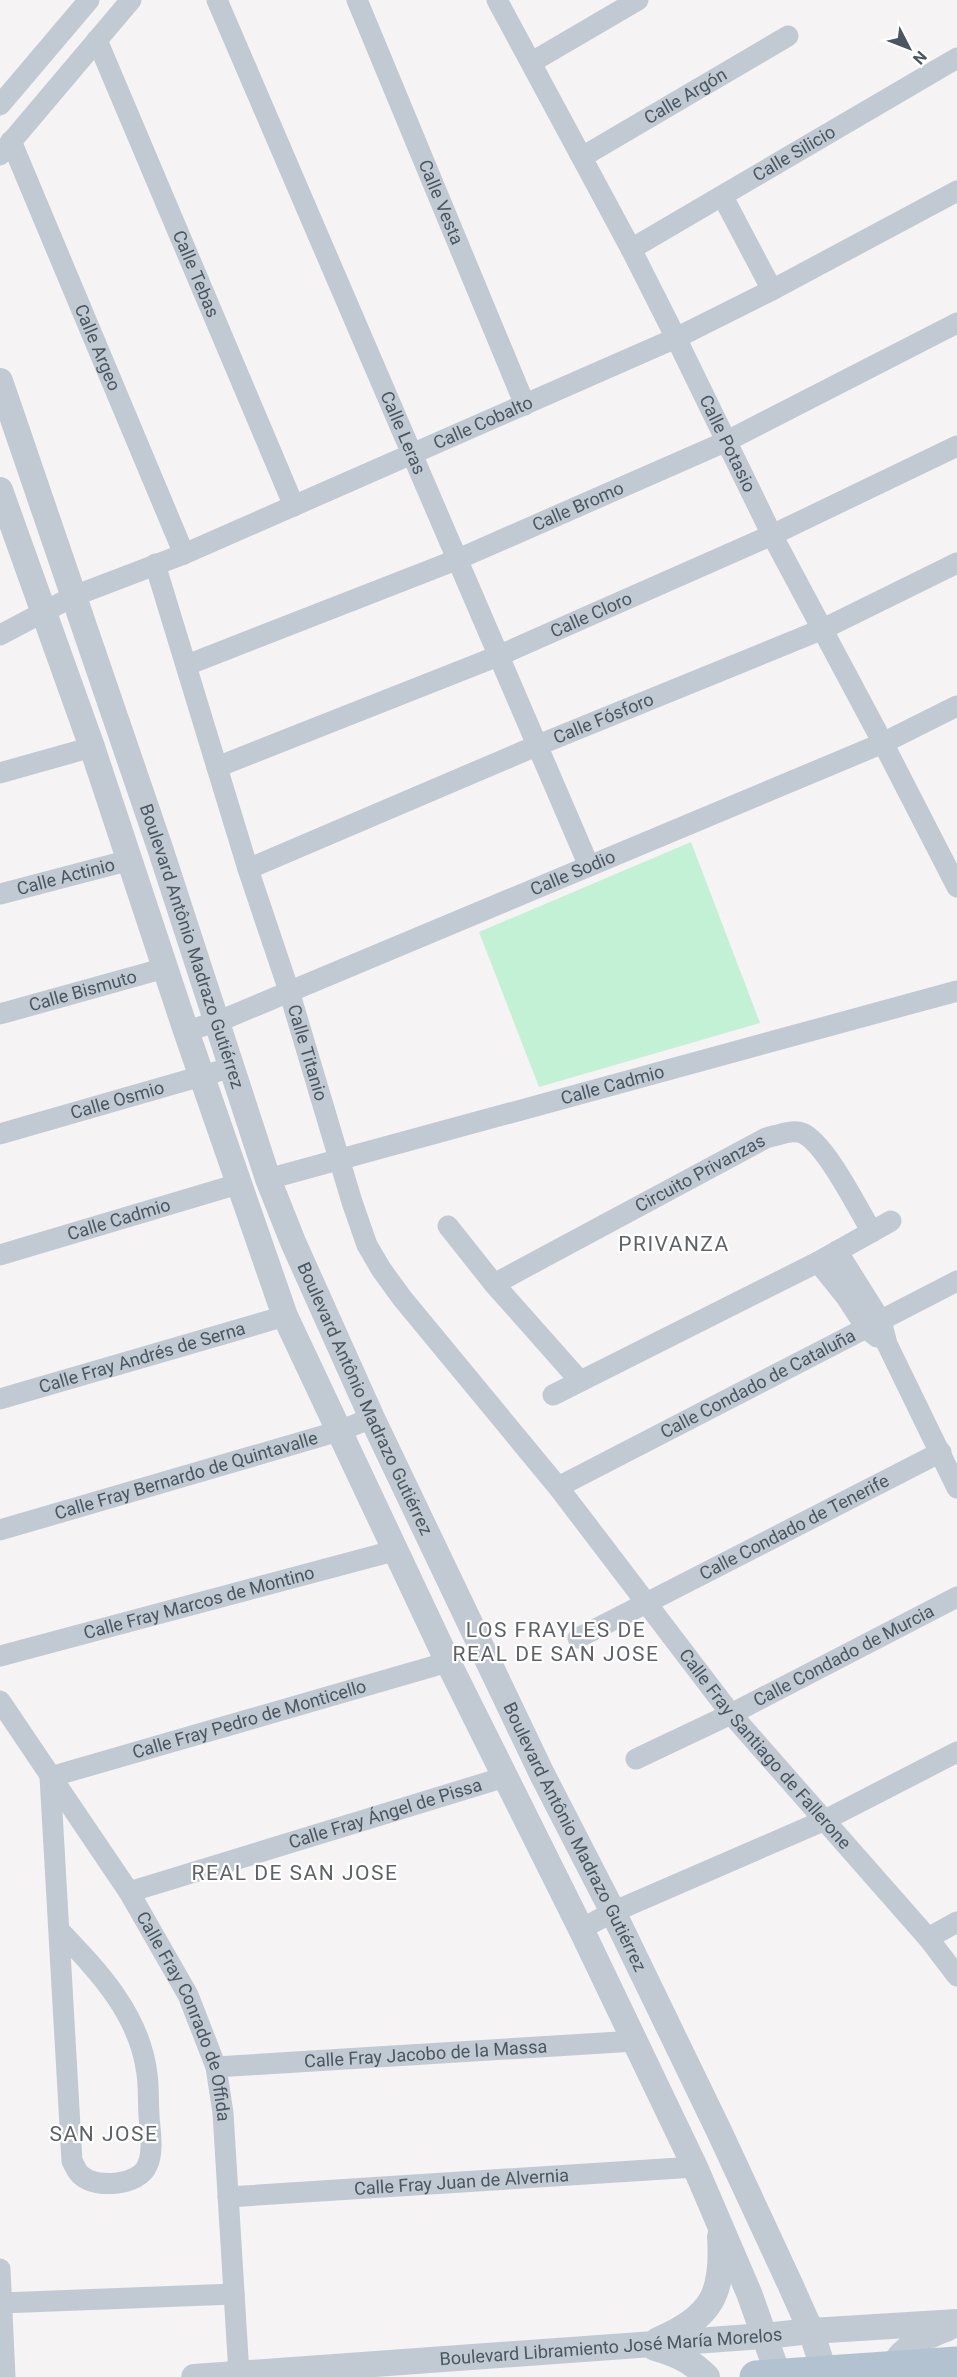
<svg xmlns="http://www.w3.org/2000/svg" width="957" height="2377" viewBox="0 0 957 2377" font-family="Roboto,sans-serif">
<rect width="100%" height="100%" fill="#f5f3f3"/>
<path fill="#c3f1d5" d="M 691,842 L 760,1023 L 539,1087 L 479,932 Z"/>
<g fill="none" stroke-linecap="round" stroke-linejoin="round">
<g stroke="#c1cad2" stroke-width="21">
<path id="s1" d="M 217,0 L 589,866"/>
<path id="s2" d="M 357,0 L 525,405"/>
<path id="s3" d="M 497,0 L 631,249 L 676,338 L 772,535 L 883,743 L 957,887"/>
<path id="s4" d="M 97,40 L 294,506"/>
<path d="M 532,62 L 638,0"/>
<path d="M 0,105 L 89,0"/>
<path id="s5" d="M 11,141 L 184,554"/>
<path d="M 0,155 L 131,0"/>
<path id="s6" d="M 582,157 L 788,36"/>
<path d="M 723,197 L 772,290"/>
<path id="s7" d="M 631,249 L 957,58"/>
<path id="s8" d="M 155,564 L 248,869 L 289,991 L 352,1202 L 367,1245 L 381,1269 L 402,1298 L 558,1487 L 731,1714 L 928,1938 L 957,1976"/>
<path id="s9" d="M 0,635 L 74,596 L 184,554 L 676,338 L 772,290 L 957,191"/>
<path id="s10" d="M 187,665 L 456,560 L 727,441 L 957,323"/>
<path id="s11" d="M 217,767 L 498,656 L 772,535 L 957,446"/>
<path d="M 0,773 L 92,747"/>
<path id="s12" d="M 248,869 L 536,746 L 823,629 L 957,563"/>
<path id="s13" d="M 0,894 L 130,860"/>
<path id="s14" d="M 0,1014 L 165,968"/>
<path id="s15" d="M 186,1031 L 217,1022 L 883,743 L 957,706"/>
<path id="s16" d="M 0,1134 L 233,1067"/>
<path id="s17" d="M 268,1179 L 957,991"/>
<path d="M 448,1226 L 494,1284 L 580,1381"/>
<path d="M 837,1251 L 881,1321 L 887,1344 L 957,1488"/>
<path id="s18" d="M 0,1255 L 238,1184"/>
<path d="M 818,1262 L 846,1297 L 867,1329 L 877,1337"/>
<path id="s19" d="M 494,1284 L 766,1138 C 776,1136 792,1129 802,1133 C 825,1142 858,1209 872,1232"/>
<path d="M 553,1395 L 818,1262 L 891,1221"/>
<path id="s20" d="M 0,1399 L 285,1316"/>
<path id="s21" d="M 558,1487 L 957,1281"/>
<path id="s22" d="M 0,1530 L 339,1431 L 372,1418"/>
<path id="s23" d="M 578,1638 L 941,1452"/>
<path id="s24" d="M 0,1656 L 397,1550"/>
<path id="s25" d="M 0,1701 L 129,1892 L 188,1995 L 216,2067 L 223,2113 L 239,2374"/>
<path id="s26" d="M 636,1759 L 731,1714 L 957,1597"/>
<path id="s27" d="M 129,1892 L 505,1777"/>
<path d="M 581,1929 L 613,1912 L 825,1820 L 957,1752"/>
<path id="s28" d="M 60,1931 C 99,1972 140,2015 147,2074 C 149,2088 148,2102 149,2116 C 150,2131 154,2152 147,2166 C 139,2185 97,2189 82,2176 C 77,2173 75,2166 72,2161 L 50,1777 L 448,1662"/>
<path d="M 928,1938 L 957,1922"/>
<path id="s29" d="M 216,2067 L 635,2041"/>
<path id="s30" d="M 228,2197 L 695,2167"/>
<path d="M 0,2269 L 5,2377"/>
<path d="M 1,2303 L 234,2294"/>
</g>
<g stroke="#c1cad2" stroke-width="26">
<path id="s31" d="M 0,381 L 160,848 L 268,1179 L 293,1242 L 372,1418 L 542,1774 L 613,1912 L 719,2131 L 790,2284 L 811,2331 L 826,2377"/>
<path d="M 0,490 L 92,747 L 186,1031 L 285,1316 L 448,1662 L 581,1929 L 695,2167 L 749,2293 L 779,2377"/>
<path d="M 658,2340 C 712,2317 724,2294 720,2236"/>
<path d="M 655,2348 C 676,2354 692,2361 707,2377"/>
<path id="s32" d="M 194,2377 L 765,2336 L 811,2331 L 957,2322"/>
<path d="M 890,2377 C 894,2350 926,2336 948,2328"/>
</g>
<path stroke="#b3c2d1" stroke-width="33" d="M 756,2377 L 957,2363"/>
</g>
<g text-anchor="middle" stroke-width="4.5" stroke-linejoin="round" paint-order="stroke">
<g font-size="18" fill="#4a5661" stroke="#fff">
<text dy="6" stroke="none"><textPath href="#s6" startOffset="120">Calle Argón</textPath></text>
<text dy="6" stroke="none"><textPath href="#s7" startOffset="189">Calle Silicio</textPath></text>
<text dy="6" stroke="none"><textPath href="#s2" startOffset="219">Calle Vesta</textPath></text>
<text dy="6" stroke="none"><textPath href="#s4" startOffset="254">Calle Tebas</textPath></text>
<text dy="6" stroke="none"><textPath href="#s5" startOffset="224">Calle Argeo</textPath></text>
<text dy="6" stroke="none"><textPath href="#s9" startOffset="528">Calle Cobalto</textPath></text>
<text dy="6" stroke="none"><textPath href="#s1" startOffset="471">Calle Leras</textPath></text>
<text dy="6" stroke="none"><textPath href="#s3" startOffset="500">Calle Potasio</textPath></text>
<text dy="6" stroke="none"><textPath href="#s10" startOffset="422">Calle Bromo</textPath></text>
<text dy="6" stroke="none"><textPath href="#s11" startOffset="404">Calle Cloro</textPath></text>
<text dy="6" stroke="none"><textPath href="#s12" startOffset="386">Calle Fósforo</textPath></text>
<text dy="6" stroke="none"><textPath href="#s15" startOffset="418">Calle Sodio</textPath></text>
<text dy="6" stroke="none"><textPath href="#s13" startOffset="68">Calle Actinio</textPath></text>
<text dy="6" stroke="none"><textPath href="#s31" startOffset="597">Boulevard Antônio Madrazo Gutiérrez</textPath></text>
<text dy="6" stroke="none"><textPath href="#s14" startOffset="86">Calle Bismuto</textPath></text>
<text dy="6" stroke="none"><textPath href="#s8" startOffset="512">Calle Titanio</textPath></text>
<text dy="6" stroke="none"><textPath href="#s17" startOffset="357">Calle Cadmio</textPath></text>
<text dy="6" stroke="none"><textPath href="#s16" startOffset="122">Calle Osmio</textPath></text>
<text dy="6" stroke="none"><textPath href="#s19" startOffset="234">Circuito Privanzas</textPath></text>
<text dy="6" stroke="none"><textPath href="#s18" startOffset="124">Calle Cadmio</textPath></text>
<text dy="6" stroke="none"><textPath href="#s20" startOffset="148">Calle Fray Andrés de Serna</textPath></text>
<text dy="6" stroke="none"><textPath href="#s21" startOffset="225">Calle Condado de Cataluña</textPath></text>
<text dy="6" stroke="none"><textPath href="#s31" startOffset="1082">Boulevard Antônio Madrazo Gutiérrez</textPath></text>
<text dy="6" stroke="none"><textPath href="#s22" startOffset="194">Calle Fray Bernardo de Quintavalle</textPath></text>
<text dy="6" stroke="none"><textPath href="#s23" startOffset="243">Calle Condado de Tenerife</textPath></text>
<text dy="6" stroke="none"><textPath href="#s24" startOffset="206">Calle Fray Marcos de Montino</textPath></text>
<text dy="6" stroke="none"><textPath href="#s26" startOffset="232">Calle Condado de Murcia</textPath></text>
<text dy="6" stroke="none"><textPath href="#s28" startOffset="946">Calle Fray Pedro de Monticello</textPath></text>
<text dy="6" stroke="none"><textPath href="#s8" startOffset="1356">Calle Fray Santiago de Fallerone</textPath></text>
<text dy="6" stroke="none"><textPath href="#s27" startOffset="268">Calle Fray Ángel de Pissa</textPath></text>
<text dy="6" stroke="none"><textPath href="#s31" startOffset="1568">Boulevard Antônio Madrazo Gutiérrez</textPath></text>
<text dy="6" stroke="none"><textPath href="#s25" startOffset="368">Calle Fray Conrado de Offida</textPath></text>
<text dy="6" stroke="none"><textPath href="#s29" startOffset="210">Calle Fray Jacobo de la Massa</textPath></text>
<text dy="6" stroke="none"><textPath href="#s30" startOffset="234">Calle Fray Juan de Alvernia</textPath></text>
<text dy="6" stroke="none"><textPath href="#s32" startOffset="418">Boulevard Libramiento José María Morelos</textPath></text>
</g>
<g font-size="21" letter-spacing="1.5" fill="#5f6368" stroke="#fff">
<text x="674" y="1251">PRIVANZA</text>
<text x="556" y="1637">LOS FRAYLES DE<tspan x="556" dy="24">REAL DE SAN JOSE</tspan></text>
<text x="295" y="1880">REAL DE SAN JOSE</text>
<text x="104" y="2141">SAN JOSE</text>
</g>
</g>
<g transform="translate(909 48) rotate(132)" stroke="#ffffff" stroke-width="4.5" paint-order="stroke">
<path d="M0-4.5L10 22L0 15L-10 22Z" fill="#4a5661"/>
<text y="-9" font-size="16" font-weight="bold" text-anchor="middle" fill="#4a5661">N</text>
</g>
</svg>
